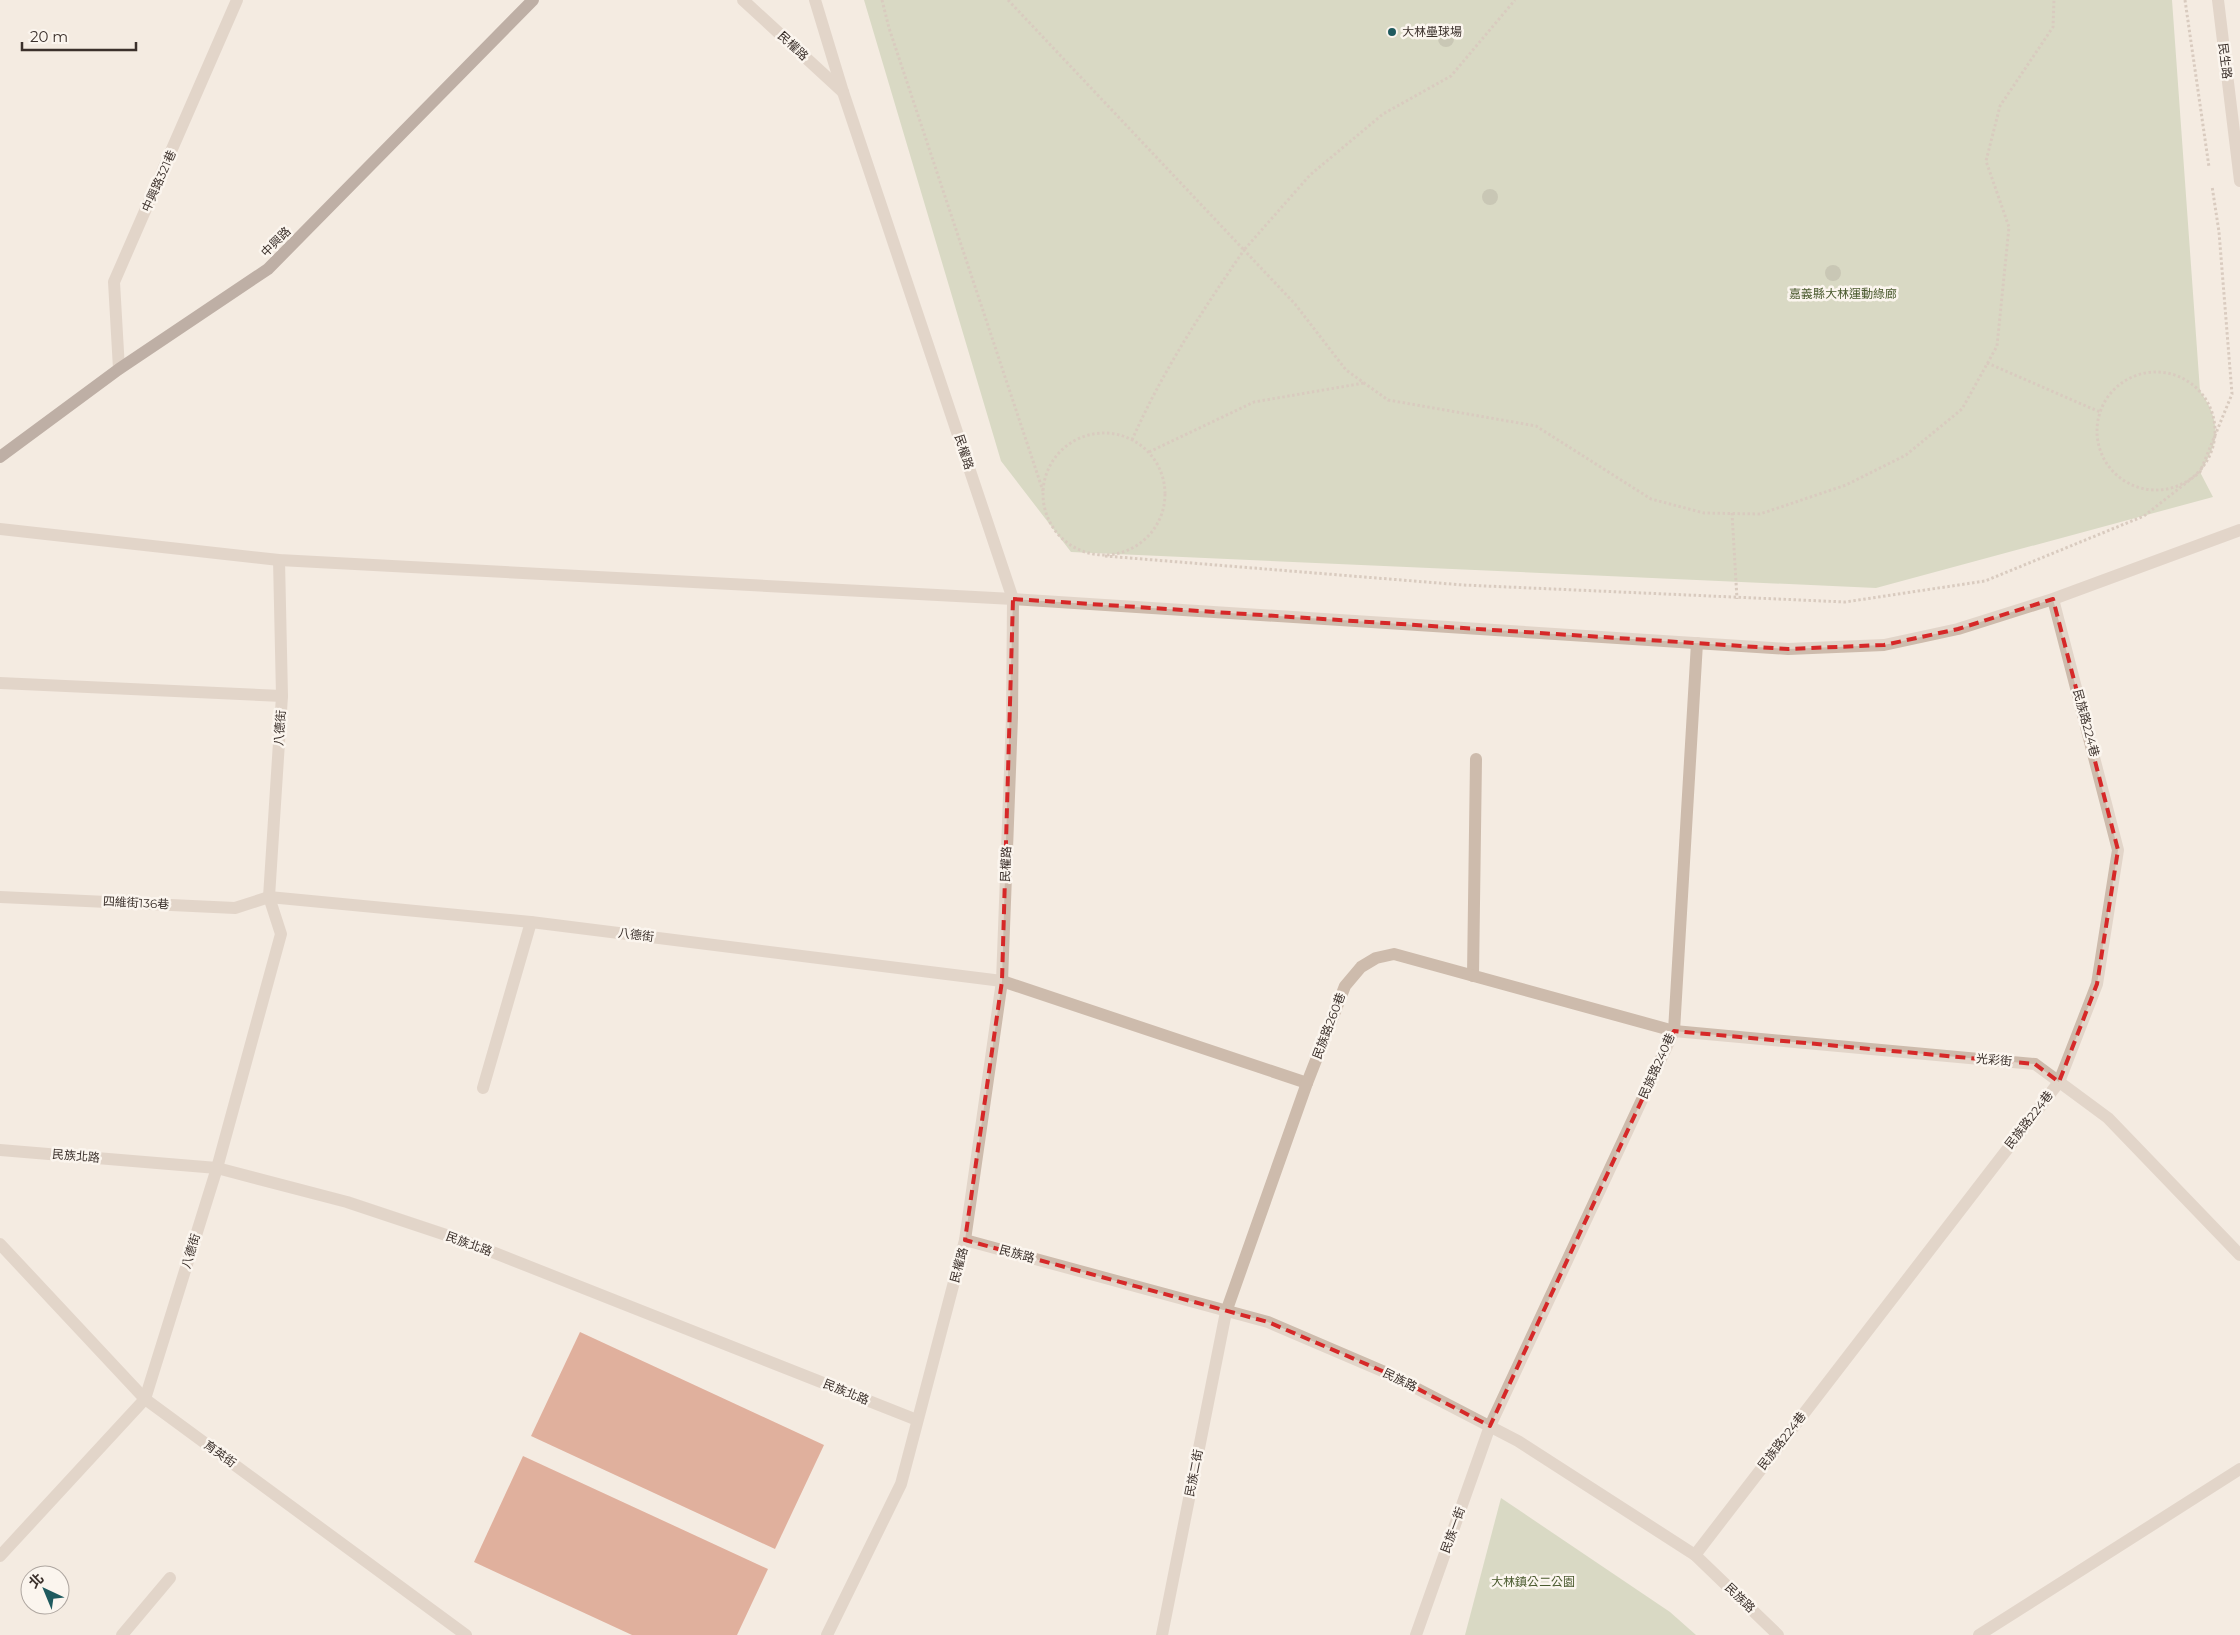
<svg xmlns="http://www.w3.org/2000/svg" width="2240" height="1635" viewBox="0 0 2240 1635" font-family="Montserrat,'Noto Sans TC',sans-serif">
<rect width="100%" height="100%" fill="#f4ebe1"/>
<g fill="#b8c4a0">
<path d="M 864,0 L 2172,0 L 2200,391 C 2221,421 2220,442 2200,472 L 2213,497 L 1876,588 L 1071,552 L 1001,461 Z"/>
<path d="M 1501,1498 L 1670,1612 L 1696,1635 L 1465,1635 Z"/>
</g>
<g fill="#c8694b">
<path d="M 580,1332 L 824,1445 L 775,1549 L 531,1436 Z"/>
<path d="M 523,1456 L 768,1569 L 737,1635 L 632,1635 L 474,1562 Z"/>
</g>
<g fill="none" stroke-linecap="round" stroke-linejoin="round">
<g stroke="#b9a596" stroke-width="3" stroke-dasharray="2.5 2.5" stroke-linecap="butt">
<path d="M 882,0 L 889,28 L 1043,491"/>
<path d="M 1008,0 L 1244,250 L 1310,175 L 1383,114 L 1451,76 L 1515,0"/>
<path d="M 2185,0 L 2209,167"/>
<path d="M 1987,363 L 2100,412"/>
<circle cx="2156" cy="431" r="59"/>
<circle cx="1104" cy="494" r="61"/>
<path d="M 1132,440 C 1162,372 1202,311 1244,250 L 1295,304 L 1346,370 L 1388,400 L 1536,426 L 1651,499 L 1704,513 L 1760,514 L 1846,485 L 1906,455 L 1962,409 L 1997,346 L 2009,227 L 1986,161 L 2000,106 L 2053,27 L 2054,0"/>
<path d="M 1149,452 L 1254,402 L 1364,383"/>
<path d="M 1732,513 L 1737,599"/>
<path d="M 1105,556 L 1463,585 L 1845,602 L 1985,581 L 2144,516 L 2200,472 L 2232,394 L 2219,232 L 2212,186"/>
</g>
<g stroke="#cdbbac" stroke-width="12">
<path d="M 743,0 L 843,92"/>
<path d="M 815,0 L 843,92 L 1013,599 L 1012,717 L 1002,981 L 965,1240 L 901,1484 L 827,1635"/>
<path d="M 2218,0 L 2240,181"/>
<path d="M 119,369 L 114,282 L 237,0"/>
<path d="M 0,529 L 279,560 L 1013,599 L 1788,649 L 1884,645 L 1958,629 L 2053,599 L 2240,530"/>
<path d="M 0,683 L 282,696"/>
<path d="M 0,897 L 235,908 L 269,897 L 531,922 L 1002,981 L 1307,1083"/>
<path d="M 1473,976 L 1476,759"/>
<path d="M 483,1088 L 531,922"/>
<path d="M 0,1150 L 217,1168 L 347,1202 L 467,1242 L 917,1420"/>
<path d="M 965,1240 L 1268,1322 L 1387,1373 L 1518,1441 L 1695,1555 L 1778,1635"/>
<path d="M 0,1244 L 145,1399 L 466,1635"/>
<path d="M 1695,1555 L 2059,1082 L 2097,984 L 2118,850 L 2053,599"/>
<path d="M 0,1556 L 145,1399 L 217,1168 L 281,934 L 269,897 L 282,696 L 279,560"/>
<path d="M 122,1635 L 170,1578"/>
<path d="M 1162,1635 L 1226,1312 L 1307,1083 L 1345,986 L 1361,967 L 1376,958 L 1394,954 L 1674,1031 L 2035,1064 L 2108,1118 L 2240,1255"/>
<path d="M 1416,1635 L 1490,1426 L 1674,1031 L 1697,643"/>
<path d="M 1979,1635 L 2240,1469"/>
</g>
<path stroke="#7d675c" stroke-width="12" d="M 0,457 L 119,369 L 268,269 L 533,0"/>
</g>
<g fill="#969b7f">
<circle cx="1446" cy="39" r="8"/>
<circle cx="1490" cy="197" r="8"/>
<circle cx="1833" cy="273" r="8"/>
</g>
<path d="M0 0H2240V1635H0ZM 1013,599 L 1788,649 L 1884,645 L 1958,629 L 2053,599 L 2118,850 L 2097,984 L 2059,1082 L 2035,1064 L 1674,1031 L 1490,1426 L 1387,1373 L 1268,1322 L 965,1240 L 1002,981 Z" fill="#f4ebe1" fill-opacity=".55" fill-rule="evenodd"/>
<path fill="none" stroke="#d62828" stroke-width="4" stroke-dasharray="10 6" stroke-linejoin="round" d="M 1013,599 L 1788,649 L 1884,645 L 1958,629 L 2053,599 L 2118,850 L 2097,984 L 2059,1082 L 2035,1064 L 1674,1031 L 1490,1426 L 1387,1373 L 1268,1322 L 965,1240 L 1002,981 Z"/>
<circle fill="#1f5a5e" stroke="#fbf5ee" stroke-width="2" cx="1392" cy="32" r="5"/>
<g text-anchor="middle" stroke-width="5" stroke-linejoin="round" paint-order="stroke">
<g font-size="12" fill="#3b302b" stroke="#fbf5ee" text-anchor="start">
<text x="1402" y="36">大林壘球場</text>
</g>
<g font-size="12" fill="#3b302b" stroke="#fbf5ee">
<text transform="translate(793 46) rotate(43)" y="4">民權路</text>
<text transform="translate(2225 61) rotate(83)" y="4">民生路</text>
<text transform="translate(159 181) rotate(-66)" y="4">中興路321巷</text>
<text transform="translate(276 242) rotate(-45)" y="4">中興路</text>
<text transform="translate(964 452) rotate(72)" y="4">民權路</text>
<text transform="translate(2086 723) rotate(75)" y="4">民族路224巷</text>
<text transform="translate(280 728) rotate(-86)" y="4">八德街</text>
<text transform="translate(1006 864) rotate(-88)" y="4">民權路</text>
<text transform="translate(136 903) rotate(3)" y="4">四維街136巷</text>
<text transform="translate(636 935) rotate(7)" y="4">八德街</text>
<text transform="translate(1329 1026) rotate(-69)" y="4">民族路260巷</text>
<text transform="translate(1994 1060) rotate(5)" y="4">光彩街</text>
<text transform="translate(1657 1066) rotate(-66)" y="4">民族路240巷</text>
<text transform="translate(2029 1120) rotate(-52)" y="4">民族路224巷</text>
<text transform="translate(76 1156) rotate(5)" y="4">民族北路</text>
<text transform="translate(469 1244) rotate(20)" y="4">民族北路</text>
<text transform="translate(191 1251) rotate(-73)" y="4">八德街</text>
<text transform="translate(1017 1254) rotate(15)" y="4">民族路</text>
<text transform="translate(959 1265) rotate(-75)" y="4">民權路</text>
<text transform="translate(1400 1380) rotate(26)" y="4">民族路</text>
<text transform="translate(846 1392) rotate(22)" y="4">民族北路</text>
<text transform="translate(1782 1441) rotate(-52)" y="4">民族路224巷</text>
<text transform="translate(220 1454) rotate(36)" y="4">育英街</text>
<text transform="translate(1194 1473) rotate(-79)" y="4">民族二街</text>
<text transform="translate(1453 1530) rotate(-70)" y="4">民族一街</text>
<text transform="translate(1740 1598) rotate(44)" y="4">民族路</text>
</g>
<g font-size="12" fill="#4a5a2e" stroke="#fbf5ee">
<text x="1843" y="298">嘉義縣大林運動綠廊</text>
<text x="1533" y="1586">大林鎮公二公園</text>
</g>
</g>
<g transform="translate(45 1590) rotate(316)"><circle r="24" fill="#fbf5ee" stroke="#aea6a0"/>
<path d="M0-4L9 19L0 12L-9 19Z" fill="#1f5a5e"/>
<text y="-8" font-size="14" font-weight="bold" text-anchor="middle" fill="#3b302b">北</text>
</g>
<path d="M22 42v8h114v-8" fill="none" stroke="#3b302b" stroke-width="2.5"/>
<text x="30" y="42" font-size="15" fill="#3b302b" stroke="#fbf5ee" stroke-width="4" paint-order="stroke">20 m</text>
</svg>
